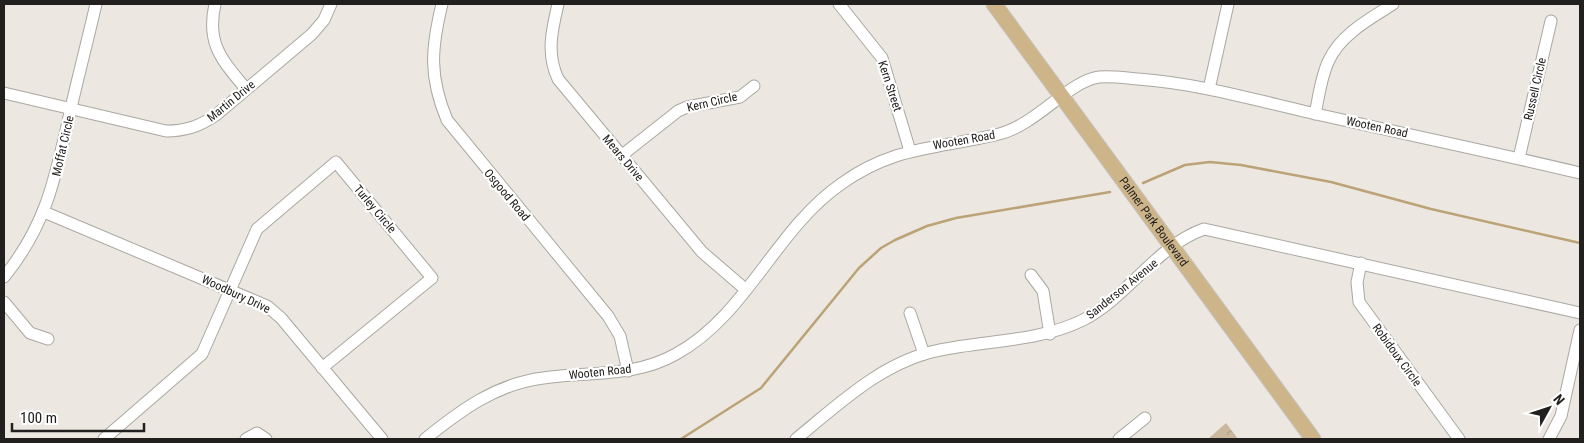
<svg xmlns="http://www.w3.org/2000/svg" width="1584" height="443" viewBox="0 0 1584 443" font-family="'Roboto Condensed',sans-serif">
<defs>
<pattern id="forest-crowns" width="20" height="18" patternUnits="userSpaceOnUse" patternTransform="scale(1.25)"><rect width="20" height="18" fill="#cab99e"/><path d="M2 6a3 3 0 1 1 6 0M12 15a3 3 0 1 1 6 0" fill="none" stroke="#ad9f88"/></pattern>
</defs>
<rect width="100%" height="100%" fill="#ece8e1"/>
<path fill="url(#forest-crowns)" d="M 1226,423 L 1238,439 L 1208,439 Z"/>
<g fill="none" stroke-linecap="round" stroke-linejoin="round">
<g stroke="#bca277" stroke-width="2.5">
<path d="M 1143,183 L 1185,165 L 1210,162 L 1241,165 L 1331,182 L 1431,209 L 1580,243"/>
<path d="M 681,439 L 761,388 L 859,268 L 881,248 L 895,240 L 927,226 L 956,218 L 1110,192"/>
</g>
<g stroke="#aba7a1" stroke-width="13">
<g id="minor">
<path d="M 215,4 C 206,44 222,60 246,89"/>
<path d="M 442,4 C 431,49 429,77 447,120 L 608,316 L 620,336 L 628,371"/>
<path d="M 558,4 C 552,30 546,53 558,79 L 702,252 L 745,289"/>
<path d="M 839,4 L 882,58 L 910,151"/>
<path d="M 1209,89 L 1228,4"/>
<path d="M 4,93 L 166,131 C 186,131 200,126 216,115 L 312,34 L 324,20 L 331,4"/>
<path d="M 1315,114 C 1319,96 1321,76 1329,60 C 1341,34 1370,19 1393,4"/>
<path d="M 621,156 L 678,111 L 687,107 L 740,97 L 754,86"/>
<path d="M 1519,158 L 1551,21"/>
<path d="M 44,212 L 267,306 L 281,318 L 382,439"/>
<path d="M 1361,263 L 1357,282 L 1359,302 L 1459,439"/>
<path d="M 1031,275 L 1043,291 L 1050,334"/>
<path d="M 4,277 C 48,223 56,174 71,108 C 79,73 88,39 96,4"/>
<path d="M 4,302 L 30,333 L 48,339"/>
<path d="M 910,313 L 924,354"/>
<path d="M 104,439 L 202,354 L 257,229 L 336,162 L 432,278 L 322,368"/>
<path d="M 246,439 L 257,433 L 266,439"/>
<path d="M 425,439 C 461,410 496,384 543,378 C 588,371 634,378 676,354 C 747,315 775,230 841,184 C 895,145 939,149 999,134 C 1036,125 1069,81 1099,77 C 1112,76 1126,78 1138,79 C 1194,83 1248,98 1303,111 C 1395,132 1488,151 1580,173"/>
<path d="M 796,439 C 839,404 883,361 940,350 C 988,340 1038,342 1083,320 C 1128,297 1156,246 1204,229 L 1580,313"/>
<path d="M 1119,439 L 1145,418"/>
<path d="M 1549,439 L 1561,416 L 1580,330"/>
</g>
</g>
<g stroke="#c6c5c4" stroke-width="17">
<g id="major">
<path id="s1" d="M 994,4 L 1313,439"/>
</g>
</g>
<use href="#minor" stroke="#fff" stroke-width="11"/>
<use href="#major" stroke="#cdb589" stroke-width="15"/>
</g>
<g text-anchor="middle" stroke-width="4.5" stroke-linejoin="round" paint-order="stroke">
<g font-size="12" fill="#22201e" stroke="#fff">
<text transform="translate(890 86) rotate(72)" y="4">Kern Street</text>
<text transform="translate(1535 89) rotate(-77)" y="4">Russell Circle</text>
<text transform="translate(231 101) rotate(-39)" y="4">Martin Drive</text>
<text transform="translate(712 102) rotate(-13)" y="4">Kern Circle</text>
<text transform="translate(1377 127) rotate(12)" y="4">Wooten Road</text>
<text transform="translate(964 140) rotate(-10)" y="4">Wooten Road</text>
<text transform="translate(63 146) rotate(-77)" y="4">Moffat Circle</text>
<text transform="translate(623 158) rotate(50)" y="4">Mears Drive</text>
<text transform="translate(507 195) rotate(50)" y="4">Osgood Road</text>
<text transform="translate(375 209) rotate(50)" y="4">Turley Circle</text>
<text dy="4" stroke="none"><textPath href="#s1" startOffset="270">Palmer Park Boulevard</textPath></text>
<text transform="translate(1122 289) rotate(-39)" y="4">Sanderson Avenue</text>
<text transform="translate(236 294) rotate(25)" y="4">Woodbury Drive</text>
<text transform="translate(1397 355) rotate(54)" y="4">Robidoux Circle</text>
<text transform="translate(600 372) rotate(-6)" y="4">Wooten Road</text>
</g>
</g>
<rect width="1584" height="443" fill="none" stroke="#22201e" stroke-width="10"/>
<g transform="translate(1549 408) rotate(50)" stroke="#ffffff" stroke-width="4" paint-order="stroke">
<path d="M0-4L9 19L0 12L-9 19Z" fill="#22201e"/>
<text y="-8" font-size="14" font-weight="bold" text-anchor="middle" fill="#22201e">N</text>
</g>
<path d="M12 423v8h132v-8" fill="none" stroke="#22201e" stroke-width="2.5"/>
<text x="20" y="423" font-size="15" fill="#22201e" stroke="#ffffff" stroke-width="4" paint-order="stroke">100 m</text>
</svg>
